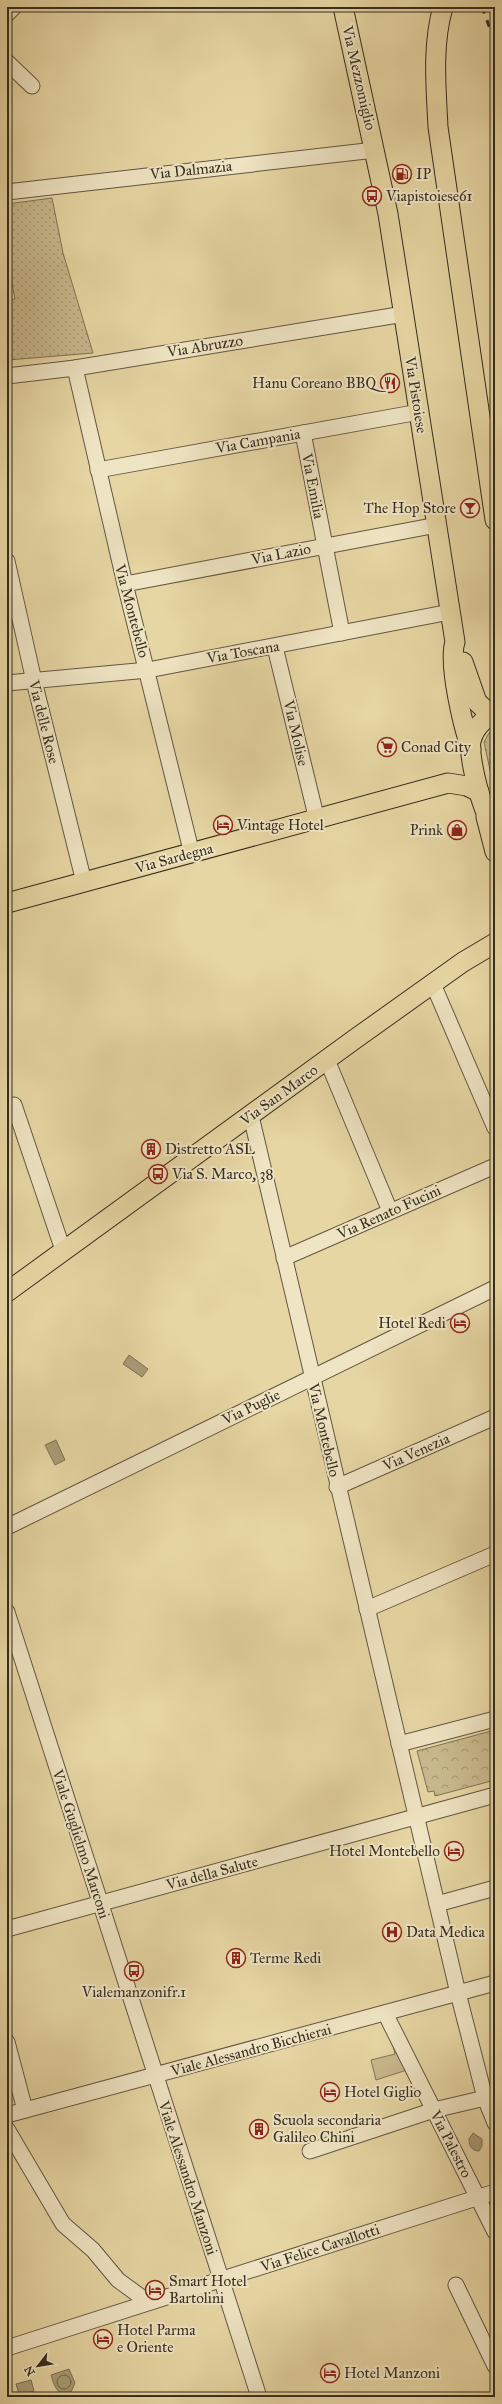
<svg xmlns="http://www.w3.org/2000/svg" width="502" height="2404" viewBox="0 0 502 2404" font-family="'IM FELL Great Primer',serif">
<defs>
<pattern id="grass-dots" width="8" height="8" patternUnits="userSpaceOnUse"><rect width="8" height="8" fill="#c8b98d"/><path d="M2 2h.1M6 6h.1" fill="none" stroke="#a39773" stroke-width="1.8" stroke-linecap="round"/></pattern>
<pattern id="forest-crowns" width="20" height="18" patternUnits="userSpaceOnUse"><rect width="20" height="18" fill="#c8b98d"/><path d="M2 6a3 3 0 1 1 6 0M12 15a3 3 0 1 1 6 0" fill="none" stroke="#a39773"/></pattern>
</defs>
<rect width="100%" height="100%" fill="#e6d6a3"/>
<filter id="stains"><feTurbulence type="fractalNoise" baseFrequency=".005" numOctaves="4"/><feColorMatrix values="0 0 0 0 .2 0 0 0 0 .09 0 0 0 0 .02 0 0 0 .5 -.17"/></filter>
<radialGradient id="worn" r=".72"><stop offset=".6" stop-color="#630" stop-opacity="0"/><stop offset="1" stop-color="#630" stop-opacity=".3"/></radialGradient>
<g fill="url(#grass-dots)" stroke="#7f7357">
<path d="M 52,198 L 63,253 L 93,353 L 8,360 L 7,301 L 15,299 L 7,256 L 7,204 Z"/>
<path d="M 495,729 L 495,793 L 484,742 L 489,733 Z"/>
</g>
<path fill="url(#forest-crowns)" stroke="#7f7357" d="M 495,1730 L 495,1780 L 435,1796 L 434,1791 L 428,1792 L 417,1751 Z"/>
<path fill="#c8b98d" stroke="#7f7357" d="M 389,2028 L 410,2069 L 376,2080 L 371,2060 L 395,2054 Z"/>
<g fill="#aa9d77" stroke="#7c7055">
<path d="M 129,1355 L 148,1369 L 142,1377 L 123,1364 Z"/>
<path d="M 56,1440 L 65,1460 L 55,1465 L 45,1445 Z"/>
<path d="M 473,2133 L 482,2139 L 482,2146 L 479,2151 C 472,2151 469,2146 469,2139 Z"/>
<path d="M 69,2369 L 75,2383 L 71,2392 L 66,2395 C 55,2392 54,2384 51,2375 Z"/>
<path d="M 31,2380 L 34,2391 L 25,2394 L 25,2397 L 20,2397 L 16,2384 Z"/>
</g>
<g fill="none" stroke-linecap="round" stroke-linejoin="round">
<circle stroke="#70654c" stroke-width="1" cx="64" cy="2382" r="7"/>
<g stroke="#625742" stroke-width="17">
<g id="minor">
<path d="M 7,14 L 14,7"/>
<path d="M 7,62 L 32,86"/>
<path d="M 7,192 L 375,150"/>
<path d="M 75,368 L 125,584 L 192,854"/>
<path d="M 7,376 L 75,368 L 404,314"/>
<path d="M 303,433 L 342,633"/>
<path d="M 98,470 L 419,412"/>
<path d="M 7,561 L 34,681 L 84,882"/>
<path d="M 125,584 L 437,525"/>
<path d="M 275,647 L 317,820"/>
<path d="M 7,683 L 148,670 L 450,612"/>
<path d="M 433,984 L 495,1128"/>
<path d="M 327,1060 L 390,1211"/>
<path d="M 14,1105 L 63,1250"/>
<path d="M 251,1116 L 458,1993 L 485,2098 L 495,2123"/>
<path d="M 284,1258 L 495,1166"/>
<path d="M 337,1487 L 495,1417"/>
<path d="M 7,1527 L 495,1288"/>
<path d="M 367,1609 L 495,1554"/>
<path d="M 7,1612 L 259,2397"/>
<path d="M 399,1744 L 495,1719"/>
<path d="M 437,1904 L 495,1888"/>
<path d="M 7,1929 L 495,1795"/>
<path d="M 385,2013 L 495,2232"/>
<path d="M 7,2042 L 25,2110"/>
<path d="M 7,2115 L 495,1983"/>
<path d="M 7,2129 L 63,2224 L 93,2250 L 118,2280 L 148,2302"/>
<path d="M 310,2151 L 434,2110 L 485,2098"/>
<path d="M 456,2285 L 495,2366"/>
<path d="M 7,2348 L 495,2192"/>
</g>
</g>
<g stroke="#362d21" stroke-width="21">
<g id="major">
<path d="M 343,7 L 388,214 L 455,642 C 448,664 463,726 471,749"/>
<path d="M 443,7 C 432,45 436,87 438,127 L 495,520"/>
<path d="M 463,662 L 477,702 L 492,716"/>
<path d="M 495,715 C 483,718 474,729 471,741 C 468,757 483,817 495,828"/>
<path d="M 486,817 L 495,852"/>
<path d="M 7,903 L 448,783 L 467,786 L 479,792"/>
<path d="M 7,1292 L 355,1039 L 463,962 L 495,943"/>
</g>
</g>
<use href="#minor" stroke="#efe4c3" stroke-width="15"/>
<use href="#major" stroke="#e6d6a3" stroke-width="19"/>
<g stroke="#362d21" stroke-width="3" stroke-dasharray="7 7" stroke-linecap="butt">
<path d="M 482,7 L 495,42"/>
<path d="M 491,7 L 495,17"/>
</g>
</g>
<defs>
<g id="fuel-ring" transform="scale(1)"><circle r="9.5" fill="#efe4c3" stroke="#8f2418" stroke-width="1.5"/><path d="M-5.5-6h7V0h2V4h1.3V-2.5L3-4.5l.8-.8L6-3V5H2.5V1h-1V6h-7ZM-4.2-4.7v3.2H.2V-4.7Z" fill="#8f2418"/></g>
<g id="bus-ring" transform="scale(1)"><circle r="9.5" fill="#efe4c3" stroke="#8f2418" stroke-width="1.5"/><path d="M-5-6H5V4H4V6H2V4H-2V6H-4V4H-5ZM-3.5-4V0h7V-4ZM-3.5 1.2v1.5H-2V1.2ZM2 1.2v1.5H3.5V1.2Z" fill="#8f2418"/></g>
<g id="restaurant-ring" transform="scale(1)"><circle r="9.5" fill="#efe4c3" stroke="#8f2418" stroke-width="1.5"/><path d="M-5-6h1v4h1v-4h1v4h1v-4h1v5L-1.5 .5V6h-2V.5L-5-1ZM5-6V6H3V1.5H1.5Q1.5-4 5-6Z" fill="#8f2418"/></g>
<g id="bar-ring" transform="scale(1)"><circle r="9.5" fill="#efe4c3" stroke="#8f2418" stroke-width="1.5"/><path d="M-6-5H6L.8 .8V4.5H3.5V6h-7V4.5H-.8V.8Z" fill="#8f2418"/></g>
<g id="supermarket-ring" transform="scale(1)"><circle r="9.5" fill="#efe4c3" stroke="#8f2418" stroke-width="1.5"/><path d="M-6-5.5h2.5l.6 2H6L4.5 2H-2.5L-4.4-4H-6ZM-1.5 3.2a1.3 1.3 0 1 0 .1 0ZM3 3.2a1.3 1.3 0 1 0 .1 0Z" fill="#8f2418"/></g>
<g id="hotel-ring" transform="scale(1)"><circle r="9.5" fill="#efe4c3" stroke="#8f2418" stroke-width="1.5"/><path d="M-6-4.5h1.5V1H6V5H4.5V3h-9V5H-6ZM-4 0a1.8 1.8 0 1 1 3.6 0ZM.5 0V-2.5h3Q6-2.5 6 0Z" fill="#8f2418"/></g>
<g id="shop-ring" transform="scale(1)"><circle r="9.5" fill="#efe4c3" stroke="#8f2418" stroke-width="1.5"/><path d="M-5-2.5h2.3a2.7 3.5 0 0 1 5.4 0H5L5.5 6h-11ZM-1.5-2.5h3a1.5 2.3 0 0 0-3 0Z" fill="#8f2418"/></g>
<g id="building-ring" transform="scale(1)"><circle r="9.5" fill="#efe4c3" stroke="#8f2418" stroke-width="1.5"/><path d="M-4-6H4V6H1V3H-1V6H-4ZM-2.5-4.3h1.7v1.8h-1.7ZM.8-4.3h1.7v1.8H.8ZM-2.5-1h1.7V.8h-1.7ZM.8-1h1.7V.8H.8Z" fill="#8f2418"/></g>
<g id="hospital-ring" transform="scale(1)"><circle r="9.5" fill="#efe4c3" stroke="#8f2418" stroke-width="1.5"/><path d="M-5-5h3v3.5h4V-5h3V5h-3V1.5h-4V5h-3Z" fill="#8f2418"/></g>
</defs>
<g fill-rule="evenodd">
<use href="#fuel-ring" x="402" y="174"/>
<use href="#bus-ring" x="372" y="196"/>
<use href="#restaurant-ring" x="390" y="383"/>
<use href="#bar-ring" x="470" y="508"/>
<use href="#supermarket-ring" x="387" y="747"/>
<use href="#hotel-ring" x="223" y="825"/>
<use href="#shop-ring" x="457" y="830"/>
<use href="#building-ring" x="151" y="1149"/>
<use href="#bus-ring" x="158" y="1174"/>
<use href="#hotel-ring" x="460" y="1323"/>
<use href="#hotel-ring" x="454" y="1851"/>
<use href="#hospital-ring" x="392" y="1932"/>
<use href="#building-ring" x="236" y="1958"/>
<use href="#bus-ring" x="134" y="1971"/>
<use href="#hotel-ring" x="330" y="2092"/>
<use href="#building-ring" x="259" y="2129"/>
<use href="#hotel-ring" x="155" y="2290"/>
<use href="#hotel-ring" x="103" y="2339"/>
<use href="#hotel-ring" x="330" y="2373"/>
</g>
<g text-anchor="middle" stroke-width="4" stroke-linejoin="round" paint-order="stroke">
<g font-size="15" fill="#362d21" stroke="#efe4c3">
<text transform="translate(359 78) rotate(77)" y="5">Via Mezzomiglio</text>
<text transform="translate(191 170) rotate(-6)" y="5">Via Dalmazia</text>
<text transform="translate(205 346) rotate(-9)" y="5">Via Abruzzo</text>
<text transform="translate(416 395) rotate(81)" y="5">Via Pistoiese</text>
<text transform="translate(258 441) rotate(-10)" y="5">Via Campania</text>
<text transform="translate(313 486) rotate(79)" y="5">Via Emilia</text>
<text transform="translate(281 554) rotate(-11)" y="5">Via Lazio</text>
<text transform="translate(132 611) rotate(75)" y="5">Via Montebello</text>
<text transform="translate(243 652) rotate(-10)" y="5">Via Toscana</text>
<text transform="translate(44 722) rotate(76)" y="5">Via delle Rose</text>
<text transform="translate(296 733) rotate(77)" y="5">Via Molise</text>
<text transform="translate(174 858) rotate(-15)" y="5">Via Sardegna</text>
<text transform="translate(279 1095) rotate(-36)" y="5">Via San Marco</text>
<text transform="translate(389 1212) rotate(-24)" y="5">Via Renato Fucini</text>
<text transform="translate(251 1407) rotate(-26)" y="5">Via Puglie</text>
<text transform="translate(324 1430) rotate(77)" y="5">Via Montebello</text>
<text transform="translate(416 1452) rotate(-24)" y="5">Via Venezia</text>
<text transform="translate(81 1844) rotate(72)" y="5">Viale Guglielmo Marconi</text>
<text transform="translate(212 1873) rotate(-15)" y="5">Via della Salute</text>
<text transform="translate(251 2050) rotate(-15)" y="5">Viale Alessandro Bicchierai</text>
<text transform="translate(451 2144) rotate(63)" y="5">Via Palestro</text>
<text transform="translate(188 2178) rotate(72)" y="5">Viale Alessandro Manzoni</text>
<text transform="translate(320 2248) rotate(-18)" y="5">Via Felice Cavallotti</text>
</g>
<g font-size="15" fill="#362d21" stroke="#efe4c3" text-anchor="start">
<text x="416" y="179">IP</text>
<text x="386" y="201">Viapistoiese61</text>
<text x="376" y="388" text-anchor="end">Hanu Coreano BBQ</text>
<text x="456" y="513" text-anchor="end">The Hop Store</text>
<text x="401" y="752">Conad City</text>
<text x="237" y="830">Vintage Hotel</text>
<text x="443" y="835" text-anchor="end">Prink</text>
<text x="165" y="1154">Distretto ASL</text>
<text x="172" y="1179">Via S. Marco, 38</text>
<text x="446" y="1328" text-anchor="end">Hotel Redi</text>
<text x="440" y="1856" text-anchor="end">Hotel Montebello</text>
<text x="406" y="1937">Data Medica</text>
<text x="250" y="1963">Terme Redi</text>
<text x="134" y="1997" text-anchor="middle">Vialemanzonifr.1</text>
<text x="344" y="2097">Hotel Giglio</text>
<text x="273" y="2125">Scuola secondaria<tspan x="273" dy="17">Galileo Chini</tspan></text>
<text x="169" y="2286">Smart Hotel<tspan x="169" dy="17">Bartolini</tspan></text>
<text x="117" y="2335">Hotel Parma<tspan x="117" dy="17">e Oriente</tspan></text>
<text x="344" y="2378">Hotel Manzoni</text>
</g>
</g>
<rect width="502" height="2404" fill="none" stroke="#e6d6a3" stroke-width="24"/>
<rect x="8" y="8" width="486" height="2388" fill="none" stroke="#362d21" stroke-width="2"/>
<rect x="12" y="12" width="478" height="2380" fill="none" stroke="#362d21"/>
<g transform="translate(38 2366) rotate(239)" stroke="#efe4c3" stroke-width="3" paint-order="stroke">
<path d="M0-3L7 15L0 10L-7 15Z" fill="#362d21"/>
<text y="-6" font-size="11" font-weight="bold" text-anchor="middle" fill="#362d21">N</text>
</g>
<rect width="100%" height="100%" filter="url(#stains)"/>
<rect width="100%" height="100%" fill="url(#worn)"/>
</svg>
